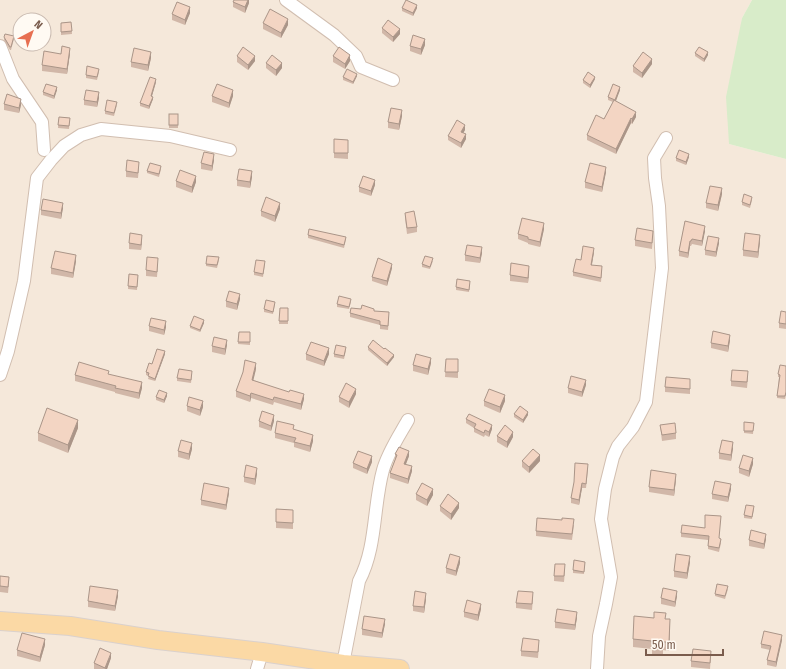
<svg xmlns="http://www.w3.org/2000/svg" width="786" height="669" viewBox="0 0 786 669" font-family="'Fira Sans Condensed',sans-serif">
<rect width="100%" height="100%" fill="#fdf6ec"/>
<path fill="#f5e8da" fill-rule="evenodd" d="M 0,0 L 752,0 L 742,18 L 729,144 L 786,159 L 786,669 L 0,669 ZM 20,20 L 44,20 L 44,44 L 20,44 Z"/>
<path fill="#d8ecc9" d="M 752,0 L 786,0 L 786,159 L 729,144 L 726,97 L 742,18 Z"/>
<g fill="none" stroke-linecap="round" stroke-linejoin="round">
<g stroke="#d1beb0" stroke-width="14">
<g id="street">
<path d="M 286,0 L 334,35 L 356,56 L 361,67 L 393,80"/>
<path d="M 0,46 L 13,79 L 42,122 L 44,150"/>
<path d="M 0,375 L 8,351 L 24,281 L 37,178 L 51,160 L 64,146 L 81,135 L 101,129 L 170,136 L 230,150"/>
<path d="M 343,664 L 359,581 C 377,547 373,506 383,470 C 388,452 399,436 408,420"/>
<path d="M 257,669 L 262,652"/>
<path d="M 597,669 L 599,636 L 606,604 L 611,577 L 601,519 L 605,489 L 613,457 L 618,446 L 633,427 L 646,402 L 662,268 L 659,206 L 655,178 L 654,158 L 666,138"/>
</g>
</g>
<g stroke="#dad1cd" stroke-width="20">
<path id="primary" d="M 0,621 L 70,626 L 158,640 L 262,652 L 343,664 L 400,669"/>
</g>
<use href="#street" stroke="#fff" stroke-width="12"/>
<use href="#primary" stroke="#fbd9a5" stroke-width="18"/>
</g>
<g fill="#d1b7a8">
<path d="M 249,0 L 249,3 L 245,13 L 233,7 L 233,2 Z"/>
<path d="M 402,8 L 417,8 L 413,16 L 402,11 Z"/>
<path d="M 190,13 L 185,25 L 172,20 L 172,14 Z"/>
<path d="M 71,22 L 72,34 L 61,35 L 61,23 Z"/>
<path d="M 263,23 L 288,25 L 281,38 L 263,29 Z"/>
<path d="M 382,28 L 400,34 L 393,42 L 382,33 Z"/>
<path d="M 4,37 L 14,39 L 11,50 L 10,50 L 4,40 Z"/>
<path d="M 425,45 L 421,55 L 410,51 L 410,46 Z"/>
<path d="M 70,53 L 67,74 L 42,71 L 42,65 L 61,54 Z"/>
<path d="M 695,53 L 708,55 L 704,62 L 695,56 Z"/>
<path d="M 237,56 L 255,61 L 248,70 L 237,62 Z"/>
<path d="M 333,56 L 350,61 L 345,69 L 333,62 Z"/>
<path d="M 151,58 L 148,71 L 131,67 L 131,62 Z"/>
<path d="M 266,63 L 282,68 L 276,76 L 266,68 Z"/>
<path d="M 652,64 L 642,78 L 633,72 L 633,66 Z"/>
<path d="M 99,72 L 97,80 L 86,78 L 86,75 Z"/>
<path d="M 357,76 L 353,84 L 343,80 L 343,77 Z"/>
<path d="M 595,79 L 590,88 L 583,83 L 583,80 Z"/>
<path d="M 156,82 L 152,96 L 153,99 L 149,109 L 140,106 L 140,103 Z"/>
<path d="M 57,90 L 54,99 L 43,95 L 43,92 Z"/>
<path d="M 620,90 L 616,101 L 636,117 L 632,124 L 631,123 L 616,154 L 587,140 L 587,135 L 604,119 L 613,102 L 608,100 L 608,97 Z"/>
<path d="M 212,96 L 233,96 L 229,108 L 212,102 Z"/>
<path d="M 99,98 L 97,107 L 84,105 L 84,100 Z"/>
<path d="M 4,104 L 21,105 L 19,113 L 4,110 Z"/>
<path d="M 117,105 L 114,116 L 105,114 L 105,111 Z"/>
<rect x="169" y="114" width="9" height="14"/>
<path d="M 402,116 L 399,130 L 388,128 L 388,122 Z"/>
<path d="M 59,117 L 70,118 L 69,129 L 58,128 Z"/>
<path d="M 465,130 L 463,133 L 466,139 L 461,148 L 448,140 L 448,136 Z"/>
<path d="M 334,139 L 348,140 L 348,159 L 334,158 Z"/>
<path d="M 689,157 L 686,165 L 676,161 L 676,158 Z"/>
<path d="M 214,160 L 212,171 L 201,169 L 201,163 Z"/>
<path d="M 139,167 L 138,178 L 126,177 L 126,171 Z"/>
<path d="M 161,169 L 159,177 L 147,173 L 147,171 Z"/>
<path d="M 606,172 L 602,192 L 585,188 L 585,182 Z"/>
<path d="M 252,177 L 250,188 L 237,186 L 237,180 Z"/>
<path d="M 176,181 L 196,182 L 192,193 L 176,187 Z"/>
<path d="M 375,185 L 371,196 L 359,192 L 359,187 Z"/>
<path d="M 722,194 L 718,211 L 706,208 L 706,203 Z"/>
<path d="M 752,200 L 750,208 L 742,205 L 742,202 Z"/>
<path d="M 63,208 L 61,219 L 41,215 L 41,210 Z"/>
<path d="M 280,209 L 275,222 L 261,216 L 261,211 Z"/>
<path d="M 405,213 L 417,227 L 417,232 L 407,234 L 405,218 Z"/>
<path d="M 685,221 L 705,231 L 702,246 L 692,244 L 691,246 L 690,246 L 688,258 L 679,256 L 679,251 Z"/>
<path d="M 544,229 L 540,247 L 528,244 L 528,243 L 518,239 L 518,234 Z"/>
<path d="M 308,235 L 346,239 L 344,248 L 308,238 Z"/>
<path d="M 653,237 L 652,249 L 635,246 L 635,240 Z"/>
<path d="M 142,240 L 141,250 L 129,249 L 129,243 Z"/>
<path d="M 760,241 L 758,258 L 743,256 L 743,250 Z"/>
<path d="M 719,243 L 716,257 L 705,255 L 705,250 Z"/>
<path d="M 594,252 L 592,265 L 602,270 L 601,282 L 573,276 L 573,272 L 581,260 Z"/>
<path d="M 482,253 L 480,263 L 465,261 L 465,255 Z"/>
<path d="M 219,260 L 217,268 L 206,266 L 206,264 Z"/>
<path d="M 76,261 L 73,278 L 51,274 L 51,268 Z"/>
<path d="M 433,261 L 430,269 L 422,267 L 422,264 Z"/>
<path d="M 158,264 L 157,277 L 146,276 L 146,270 Z"/>
<path d="M 265,264 L 263,277 L 254,275 L 254,272 Z"/>
<path d="M 392,268 L 387,286 L 372,281 L 372,277 Z"/>
<path d="M 529,271 L 528,283 L 510,281 L 510,275 Z"/>
<path d="M 129,274 L 138,275 L 137,290 L 128,289 Z"/>
<path d="M 470,284 L 469,292 L 456,290 L 456,287 Z"/>
<path d="M 240,299 L 237,310 L 226,307 L 226,301 Z"/>
<path d="M 351,302 L 349,309 L 337,307 L 337,304 Z"/>
<path d="M 275,304 L 273,314 L 264,312 L 264,309 Z"/>
<path d="M 280,308 L 288,308 L 288,324 L 279,324 Z"/>
<path d="M 374,311 L 389,317 L 388,330 L 380,329 L 380,325 L 350,317 L 350,313 Z"/>
<path d="M 786,312 L 786,329 L 779,328 L 779,323 Z"/>
<path d="M 204,323 L 200,332 L 190,328 L 190,326 Z"/>
<path d="M 149,326 L 166,327 L 164,335 L 149,331 Z"/>
<path d="M 239,332 L 250,332 L 250,345 L 238,344 Z"/>
<path d="M 730,340 L 728,352 L 711,348 L 711,343 Z"/>
<path d="M 227,345 L 225,355 L 212,352 L 212,346 Z"/>
<path d="M 368,347 L 394,357 L 387,366 L 368,350 Z"/>
<path d="M 346,350 L 344,359 L 334,357 L 334,354 Z"/>
<path d="M 165,354 L 155,381 L 148,379 L 149,376 L 146,375 L 146,372 Z"/>
<path d="M 306,354 L 329,354 L 324,366 L 306,360 Z"/>
<path d="M 446,359 L 458,359 L 458,378 L 445,377 Z"/>
<path d="M 431,363 L 428,375 L 413,371 L 413,365 Z"/>
<path d="M 786,366 L 786,395 L 785,399 L 777,398 L 779,377 L 778,377 L 778,374 Z"/>
<path d="M 256,369 L 253,380 L 304,399 L 301,410 L 274,402 L 273,405 L 251,398 L 250,402 L 236,397 L 236,391 Z"/>
<path d="M 192,374 L 191,383 L 177,381 L 177,378 Z"/>
<path d="M 75,375 L 109,375 L 142,388 L 139,399 L 115,393 L 115,392 L 75,381 Z"/>
<path d="M 748,377 L 747,388 L 731,386 L 731,381 Z"/>
<path d="M 586,385 L 582,397 L 568,393 L 568,388 Z"/>
<path d="M 690,385 L 690,394 L 665,392 L 665,387 Z"/>
<path d="M 356,394 L 349,408 L 339,402 L 339,397 Z"/>
<path d="M 167,396 L 164,403 L 156,400 L 156,397 Z"/>
<path d="M 484,401 L 505,401 L 500,413 L 484,406 Z"/>
<path d="M 187,406 L 203,407 L 200,416 L 187,411 Z"/>
<path d="M 514,414 L 528,415 L 523,423 L 514,417 Z"/>
<path d="M 466,419 L 492,429 L 489,437 L 485,435 L 484,437 L 474,432 L 474,428 L 466,423 Z"/>
<path d="M 259,421 L 274,421 L 271,431 L 259,427 Z"/>
<path d="M 744,422 L 754,423 L 753,434 L 744,433 Z"/>
<path d="M 660,425 L 676,433 L 676,439 L 662,441 Z"/>
<path d="M 78,428 L 68,453 L 38,441 L 38,433 Z"/>
<path d="M 275,433 L 313,441 L 310,452 L 294,447 L 294,443 L 275,438 Z"/>
<path d="M 497,436 L 513,437 L 507,448 L 497,442 Z"/>
<path d="M 733,448 L 731,461 L 719,459 L 719,453 Z"/>
<path d="M 192,449 L 189,460 L 178,457 L 178,451 Z"/>
<path d="M 395,454 L 409,456 L 406,464 L 412,471 L 408,484 L 390,478 L 390,473 L 395,459 Z"/>
<path d="M 522,461 L 540,461 L 529,473 L 522,467 Z"/>
<path d="M 372,462 L 367,474 L 353,468 L 353,463 Z"/>
<path d="M 753,464 L 749,477 L 739,473 L 739,468 Z"/>
<path d="M 588,469 L 586,488 L 582,488 L 579,505 L 571,503 L 571,498 Z"/>
<path d="M 257,474 L 255,485 L 244,482 L 244,477 Z"/>
<path d="M 676,479 L 674,496 L 649,492 L 649,487 Z"/>
<path d="M 731,489 L 728,502 L 712,499 L 712,494 Z"/>
<path d="M 229,493 L 226,510 L 201,505 L 201,500 Z"/>
<path d="M 416,494 L 433,495 L 427,506 L 416,500 Z"/>
<path d="M 440,506 L 459,508 L 451,520 L 440,511 Z"/>
<path d="M 276,509 L 293,515 L 293,529 L 276,528 Z"/>
<path d="M 754,509 L 752,519 L 744,518 L 744,515 Z"/>
<path d="M 574,525 L 572,540 L 536,536 L 536,531 Z"/>
<path d="M 705,528 L 719,538 L 721,543 L 719,552 L 708,549 L 708,540 L 681,537 L 681,533 Z"/>
<path d="M 766,539 L 764,549 L 749,546 L 749,540 Z"/>
<path d="M 585,562 L 584,574 L 573,573 L 573,570 Z"/>
<path d="M 690,562 L 687,579 L 674,577 L 674,571 Z"/>
<path d="M 460,563 L 456,576 L 446,573 L 446,568 Z"/>
<path d="M 565,570 L 564,582 L 554,581 L 554,576 Z"/>
<path d="M 0,576 L 9,583 L 8,593 L 0,592 Z"/>
<path d="M 728,589 L 725,599 L 715,596 L 715,594 Z"/>
<path d="M 118,596 L 115,611 L 88,607 L 88,601 Z"/>
<path d="M 677,596 L 675,607 L 661,604 L 661,598 Z"/>
<path d="M 533,598 L 532,610 L 516,608 L 516,603 Z"/>
<path d="M 426,599 L 424,613 L 413,611 L 413,606 Z"/>
<path d="M 481,609 L 478,621 L 464,617 L 464,612 Z"/>
<path d="M 577,617 L 575,630 L 555,628 L 555,622 Z"/>
<path d="M 666,619 L 670,627 L 669,651 L 663,650 L 663,655 L 652,654 L 652,649 L 633,647 L 633,639 Z"/>
<path d="M 385,624 L 382,638 L 362,635 L 362,629 Z"/>
<path d="M 782,640 L 776,667 L 767,665 L 767,660 L 770,650 L 761,648 L 761,644 Z"/>
<path d="M 45,645 L 40,662 L 17,656 L 17,650 Z"/>
<path d="M 539,645 L 538,658 L 521,656 L 521,651 Z"/>
<path d="M 711,656 L 710,669 L 691,667 L 691,661 Z"/>
<path d="M 111,658 L 107,669 L 94,669 L 94,663 Z"/>
</g>
<g fill="#aa9588">
<path d="M 248,0 L 249,0 L 249,3 L 245,13 L 245,7 Z"/>
<path d="M 417,5 L 417,8 L 413,16 L 413,13 Z"/>
<path d="M 190,7 L 190,13 L 185,25 L 185,20 Z"/>
<path d="M 288,19 L 288,25 L 281,38 L 281,33 Z"/>
<path d="M 400,29 L 400,34 L 393,42 L 393,37 Z"/>
<path d="M 425,39 L 425,45 L 421,55 L 421,49 Z"/>
<path d="M 70,48 L 70,53 L 67,74 L 67,69 Z"/>
<path d="M 151,52 L 151,58 L 148,71 L 148,65 Z"/>
<path d="M 708,52 L 708,55 L 704,62 L 704,59 Z"/>
<path d="M 350,55 L 350,61 L 345,69 L 345,64 Z"/>
<path d="M 255,56 L 255,61 L 248,70 L 248,65 Z"/>
<path d="M 652,59 L 652,64 L 642,78 L 642,73 Z"/>
<path d="M 282,63 L 282,68 L 276,76 L 276,70 Z"/>
<path d="M 357,74 L 357,76 L 353,84 L 353,82 Z"/>
<path d="M 595,77 L 595,79 L 590,88 L 590,85 Z"/>
<path d="M 156,79 L 156,82 L 151,99 L 151,96 Z"/>
<path d="M 57,87 L 57,90 L 54,99 L 54,96 Z"/>
<path d="M 620,87 L 620,90 L 615,103 L 615,100 Z"/>
<path d="M 233,90 L 233,96 L 229,108 L 229,103 Z"/>
<path d="M 99,92 L 99,98 L 97,107 L 97,102 Z"/>
<path d="M 153,97 L 153,99 L 149,109 L 149,106 Z"/>
<path d="M 21,99 L 21,105 L 19,113 L 19,108 Z"/>
<path d="M 402,110 L 402,116 L 399,130 L 399,124 Z"/>
<path d="M 636,112 L 636,117 L 632,124 L 632,119 Z"/>
<path d="M 631,118 L 631,123 L 616,154 L 616,149 Z"/>
<path d="M 465,125 L 465,130 L 461,137 L 461,132 Z"/>
<path d="M 466,134 L 466,139 L 461,148 L 461,143 Z"/>
<path d="M 214,154 L 214,160 L 212,171 L 212,166 Z"/>
<path d="M 689,154 L 689,157 L 686,165 L 686,162 Z"/>
<path d="M 606,167 L 606,172 L 602,192 L 602,187 Z"/>
<path d="M 252,171 L 252,177 L 250,188 L 250,182 Z"/>
<path d="M 196,176 L 196,182 L 192,193 L 192,187 Z"/>
<path d="M 375,180 L 375,185 L 371,196 L 371,191 Z"/>
<path d="M 722,188 L 722,194 L 718,211 L 718,205 Z"/>
<path d="M 63,203 L 63,208 L 61,219 L 61,213 Z"/>
<path d="M 280,203 L 280,209 L 275,222 L 275,216 Z"/>
<path d="M 544,223 L 544,229 L 540,247 L 540,242 Z"/>
<path d="M 705,226 L 705,231 L 702,246 L 702,241 Z"/>
<path d="M 142,235 L 142,240 L 141,250 L 141,245 Z"/>
<path d="M 760,235 L 760,241 L 758,258 L 758,252 Z"/>
<path d="M 719,238 L 719,243 L 716,257 L 716,252 Z"/>
<path d="M 690,241 L 690,246 L 688,258 L 688,253 Z"/>
<path d="M 482,247 L 482,253 L 480,263 L 480,258 Z"/>
<path d="M 594,248 L 594,252 L 591,269 L 591,265 Z"/>
<path d="M 76,255 L 76,261 L 73,278 L 73,273 Z"/>
<path d="M 392,264 L 392,268 L 387,286 L 387,281 Z"/>
<path d="M 529,266 L 529,271 L 528,283 L 528,278 Z"/>
<path d="M 240,294 L 240,299 L 237,310 L 237,304 Z"/>
<path d="M 204,320 L 204,323 L 200,332 L 200,330 Z"/>
<path d="M 166,321 L 166,327 L 164,335 L 164,330 Z"/>
<path d="M 730,335 L 730,340 L 728,352 L 728,346 Z"/>
<path d="M 227,340 L 227,345 L 225,355 L 225,349 Z"/>
<path d="M 329,348 L 329,354 L 324,366 L 324,361 Z"/>
<path d="M 165,351 L 165,354 L 155,381 L 155,379 Z"/>
<path d="M 394,355 L 394,357 L 387,366 L 387,363 Z"/>
<path d="M 431,358 L 431,363 L 428,375 L 428,369 Z"/>
<path d="M 256,363 L 256,369 L 252,386 L 252,380 Z"/>
<path d="M 586,380 L 586,385 L 582,397 L 582,392 Z"/>
<path d="M 142,382 L 142,388 L 139,399 L 139,393 Z"/>
<path d="M 356,389 L 356,394 L 349,408 L 349,402 Z"/>
<path d="M 167,393 L 167,396 L 164,403 L 164,400 Z"/>
<path d="M 251,393 L 251,398 L 250,402 L 250,396 Z"/>
<path d="M 304,394 L 304,399 L 301,410 L 301,404 Z"/>
<path d="M 505,395 L 505,401 L 500,413 L 500,407 Z"/>
<path d="M 203,401 L 203,407 L 200,416 L 200,410 Z"/>
<path d="M 528,412 L 528,415 L 523,423 L 523,420 Z"/>
<path d="M 274,415 L 274,421 L 271,431 L 271,426 Z"/>
<path d="M 78,420 L 78,428 L 68,453 L 68,445 Z"/>
<path d="M 492,425 L 492,429 L 489,437 L 489,432 Z"/>
<path d="M 513,432 L 513,437 L 507,448 L 507,442 Z"/>
<path d="M 313,435 L 313,441 L 310,452 L 310,446 Z"/>
<path d="M 733,442 L 733,448 L 731,461 L 731,455 Z"/>
<path d="M 192,443 L 192,449 L 189,460 L 189,454 Z"/>
<path d="M 409,451 L 409,456 L 404,469 L 404,464 Z"/>
<path d="M 540,455 L 540,461 L 529,473 L 529,467 Z"/>
<path d="M 372,456 L 372,462 L 367,474 L 367,469 Z"/>
<path d="M 753,458 L 753,464 L 749,477 L 749,471 Z"/>
<path d="M 412,466 L 412,471 L 408,484 L 408,479 Z"/>
<path d="M 257,468 L 257,474 L 255,485 L 255,479 Z"/>
<path d="M 676,474 L 676,479 L 674,496 L 674,490 Z"/>
<path d="M 582,483 L 582,488 L 579,505 L 579,500 Z"/>
<path d="M 731,484 L 731,489 L 728,502 L 728,497 Z"/>
<path d="M 229,488 L 229,493 L 226,510 L 226,505 Z"/>
<path d="M 433,489 L 433,495 L 427,506 L 427,500 Z"/>
<path d="M 459,503 L 459,508 L 451,520 L 451,514 Z"/>
<path d="M 766,534 L 766,539 L 764,549 L 764,544 Z"/>
<path d="M 690,556 L 690,562 L 687,579 L 687,573 Z"/>
<path d="M 460,557 L 460,563 L 456,576 L 456,571 Z"/>
<path d="M 118,590 L 118,596 L 115,611 L 115,606 Z"/>
<path d="M 677,591 L 677,596 L 675,607 L 675,602 Z"/>
<path d="M 426,593 L 426,599 L 424,613 L 424,607 Z"/>
<path d="M 481,604 L 481,609 L 478,621 L 478,615 Z"/>
<path d="M 577,612 L 577,617 L 575,630 L 575,625 Z"/>
<path d="M 385,619 L 385,624 L 382,638 L 382,633 Z"/>
<path d="M 670,619 L 670,627 L 669,651 L 669,642 Z"/>
<path d="M 782,635 L 782,640 L 776,667 L 776,662 Z"/>
<path d="M 45,639 L 45,645 L 40,662 L 40,657 Z"/>
<path d="M 111,653 L 111,658 L 107,669 L 105,669 Z"/>
</g>
<g fill="#f3d5c3" stroke="#aa9588">
<path d="M 234,0 L 248,0 L 245,7 L 233,2 Z"/>
<path d="M 406,0 L 417,5 L 413,13 L 402,8 Z"/>
<path d="M 177,2 L 190,7 L 185,20 L 172,14 Z"/>
<path d="M 270,9 L 288,19 L 281,33 L 263,23 Z"/>
<path d="M 388,20 L 400,29 L 393,37 L 382,28 Z"/>
<path d="M 71,22 L 72,31 L 61,32 L 61,23 Z"/>
<path d="M 5,34 L 14,36 L 11,47 L 10,47 L 4,37 Z"/>
<path d="M 413,35 L 425,39 L 421,49 L 410,46 Z"/>
<path d="M 62,46 L 70,48 L 67,69 L 42,65 L 44,51 L 61,54 Z"/>
<path d="M 243,47 L 255,56 L 248,65 L 237,56 Z"/>
<path d="M 339,47 L 350,55 L 345,64 L 333,56 Z"/>
<path d="M 699,47 L 708,52 L 704,59 L 695,53 Z"/>
<path d="M 134,48 L 151,52 L 148,65 L 131,62 Z"/>
<path d="M 643,52 L 652,59 L 642,73 L 633,66 Z"/>
<path d="M 272,55 L 282,63 L 276,70 L 266,63 Z"/>
<path d="M 87,66 L 99,69 L 97,77 L 86,75 Z"/>
<path d="M 347,69 L 357,74 L 353,82 L 343,77 Z"/>
<path d="M 588,72 L 595,77 L 590,85 L 583,80 Z"/>
<path d="M 150,77 L 156,79 L 151,96 L 153,97 L 149,106 L 140,103 Z"/>
<path d="M 46,84 L 57,87 L 54,96 L 43,92 Z"/>
<path d="M 217,84 L 233,90 L 229,103 L 212,96 Z"/>
<path d="M 613,84 L 620,87 L 615,100 L 608,97 Z"/>
<path d="M 86,90 L 99,92 L 97,102 L 84,100 Z"/>
<path d="M 7,94 L 21,99 L 19,108 L 4,104 Z"/>
<path d="M 107,100 L 117,102 L 114,113 L 105,111 Z"/>
<path d="M 614,100 L 636,112 L 632,119 L 631,118 L 616,149 L 587,135 L 596,115 L 604,119 Z"/>
<path d="M 391,108 L 402,110 L 399,124 L 388,122 Z"/>
<rect x="169" y="114" width="9" height="11"/>
<path d="M 59,117 L 70,118 L 69,126 L 58,125 Z"/>
<path d="M 457,120 L 465,125 L 461,132 L 466,134 L 461,143 L 448,136 Z"/>
<path d="M 334,139 L 348,140 L 348,153 L 334,153 Z"/>
<path d="M 679,150 L 689,154 L 686,162 L 676,158 Z"/>
<path d="M 204,152 L 214,154 L 212,166 L 201,163 Z"/>
<path d="M 127,160 L 139,162 L 138,173 L 126,171 Z"/>
<path d="M 150,163 L 161,166 L 159,174 L 147,171 Z"/>
<path d="M 590,163 L 606,167 L 602,187 L 585,182 Z"/>
<path d="M 239,169 L 252,171 L 250,182 L 237,180 Z"/>
<path d="M 180,170 L 196,176 L 192,187 L 176,181 Z"/>
<path d="M 363,176 L 375,180 L 371,191 L 359,187 Z"/>
<path d="M 710,186 L 722,188 L 718,205 L 706,203 Z"/>
<path d="M 744,194 L 752,197 L 750,205 L 742,202 Z"/>
<path d="M 266,197 L 280,203 L 275,216 L 261,211 Z"/>
<path d="M 43,199 L 63,203 L 61,213 L 41,210 Z"/>
<path d="M 414,211 L 417,227 L 407,228 L 405,213 Z"/>
<path d="M 522,218 L 544,223 L 540,242 L 528,239 L 528,237 L 518,234 Z"/>
<path d="M 685,221 L 705,226 L 702,241 L 692,239 L 691,241 L 690,241 L 688,253 L 679,251 Z"/>
<path d="M 637,228 L 653,231 L 652,243 L 635,240 Z"/>
<path d="M 309,229 L 346,237 L 344,245 L 308,235 Z"/>
<path d="M 130,233 L 142,235 L 141,245 L 129,243 Z"/>
<path d="M 745,233 L 760,235 L 758,252 L 743,250 Z"/>
<path d="M 708,236 L 719,238 L 716,252 L 705,250 Z"/>
<path d="M 467,245 L 482,247 L 480,258 L 465,255 Z"/>
<path d="M 583,246 L 594,248 L 591,265 L 602,266 L 601,278 L 573,272 L 576,259 L 581,260 Z"/>
<path d="M 55,251 L 76,255 L 73,273 L 51,268 Z"/>
<path d="M 207,256 L 219,257 L 217,265 L 206,264 Z"/>
<path d="M 425,256 L 433,258 L 430,267 L 422,264 Z"/>
<path d="M 147,257 L 158,258 L 157,272 L 146,270 Z"/>
<path d="M 378,258 L 392,264 L 387,281 L 372,277 Z"/>
<path d="M 256,260 L 265,261 L 263,274 L 254,272 Z"/>
<path d="M 511,263 L 529,266 L 528,278 L 510,275 Z"/>
<path d="M 129,274 L 138,275 L 137,287 L 128,286 Z"/>
<path d="M 457,279 L 470,281 L 469,290 L 456,287 Z"/>
<path d="M 229,291 L 240,294 L 237,304 L 226,301 Z"/>
<path d="M 339,296 L 351,299 L 349,307 L 337,304 Z"/>
<path d="M 266,300 L 275,302 L 273,312 L 264,309 Z"/>
<path d="M 362,305 L 374,309 L 374,311 L 389,312 L 388,326 L 380,325 L 380,321 L 350,313 L 351,308 L 361,309 Z"/>
<path d="M 280,308 L 288,308 L 288,321 L 279,321 Z"/>
<path d="M 781,311 L 786,312 L 786,324 L 779,323 Z"/>
<path d="M 194,316 L 204,320 L 200,330 L 190,326 Z"/>
<path d="M 151,318 L 166,321 L 164,330 L 149,326 Z"/>
<path d="M 713,331 L 730,335 L 728,346 L 711,343 Z"/>
<path d="M 239,332 L 250,332 L 250,342 L 238,342 Z"/>
<path d="M 214,337 L 227,340 L 225,349 L 212,346 Z"/>
<path d="M 373,340 L 384,349 L 385,348 L 394,355 L 387,363 L 368,347 Z"/>
<path d="M 311,342 L 329,348 L 324,361 L 306,354 Z"/>
<path d="M 336,345 L 346,347 L 344,356 L 334,354 Z"/>
<path d="M 157,349 L 165,351 L 155,379 L 148,376 L 149,373 L 146,372 L 149,363 L 152,364 Z"/>
<path d="M 416,354 L 431,358 L 428,369 L 413,365 Z"/>
<path d="M 446,359 L 458,359 L 458,372 L 445,372 Z"/>
<path d="M 245,360 L 256,363 L 252,380 L 289,392 L 290,390 L 304,394 L 301,404 L 274,397 L 273,400 L 251,393 L 250,396 L 236,391 L 243,372 Z"/>
<path d="M 79,362 L 109,371 L 108,374 L 142,382 L 139,393 L 115,388 L 116,386 L 75,375 Z"/>
<path d="M 780,365 L 786,366 L 786,392 L 785,396 L 777,396 L 780,375 L 778,374 Z"/>
<path d="M 179,369 L 192,371 L 191,380 L 177,378 Z"/>
<path d="M 732,370 L 748,371 L 747,382 L 731,381 Z"/>
<path d="M 571,376 L 586,380 L 582,392 L 568,388 Z"/>
<path d="M 666,377 L 690,379 L 690,389 L 665,387 Z"/>
<path d="M 346,383 L 356,389 L 349,402 L 339,397 Z"/>
<path d="M 489,389 L 505,395 L 500,407 L 484,401 Z"/>
<path d="M 159,390 L 167,393 L 164,400 L 156,397 Z"/>
<path d="M 189,397 L 203,401 L 200,410 L 187,406 Z"/>
<path d="M 520,406 L 528,412 L 523,420 L 514,414 Z"/>
<path d="M 47,408 L 78,420 L 68,445 L 38,433 Z"/>
<path d="M 262,411 L 274,415 L 271,426 L 259,421 Z"/>
<path d="M 469,414 L 492,425 L 489,432 L 485,430 L 484,433 L 474,428 L 476,424 L 466,419 Z"/>
<path d="M 277,421 L 294,425 L 293,429 L 313,435 L 310,446 L 294,442 L 296,438 L 275,433 Z"/>
<path d="M 744,422 L 754,423 L 753,431 L 744,431 Z"/>
<path d="M 675,423 L 676,433 L 662,435 L 660,425 Z"/>
<path d="M 505,425 L 513,432 L 507,442 L 497,436 Z"/>
<path d="M 181,440 L 192,443 L 189,454 L 178,451 Z"/>
<path d="M 722,440 L 733,442 L 731,455 L 719,453 Z"/>
<path d="M 399,447 L 409,451 L 404,464 L 412,466 L 408,479 L 390,473 L 397,455 L 395,454 Z"/>
<path d="M 533,449 L 540,455 L 529,467 L 522,461 Z"/>
<path d="M 358,451 L 372,456 L 367,469 L 353,463 Z"/>
<path d="M 743,455 L 753,458 L 749,471 L 739,468 Z"/>
<path d="M 575,463 L 588,464 L 586,484 L 582,483 L 579,500 L 571,498 L 574,482 Z"/>
<path d="M 246,465 L 257,468 L 255,479 L 244,477 Z"/>
<path d="M 651,470 L 676,474 L 674,490 L 649,487 Z"/>
<path d="M 715,481 L 731,484 L 728,497 L 712,494 Z"/>
<path d="M 204,483 L 229,488 L 226,505 L 201,500 Z"/>
<path d="M 422,483 L 433,489 L 427,500 L 416,494 Z"/>
<path d="M 448,494 L 459,503 L 451,514 L 440,506 Z"/>
<path d="M 746,505 L 754,506 L 752,517 L 744,515 Z"/>
<path d="M 276,509 L 293,510 L 293,523 L 276,522 Z"/>
<path d="M 705,515 L 721,516 L 719,538 L 721,539 L 719,548 L 708,546 L 709,536 L 681,533 L 682,525 L 705,528 Z"/>
<path d="M 537,518 L 562,520 L 562,518 L 574,519 L 572,534 L 536,531 Z"/>
<path d="M 751,530 L 766,534 L 764,544 L 749,540 Z"/>
<path d="M 450,554 L 460,557 L 456,571 L 446,568 Z"/>
<path d="M 676,554 L 690,556 L 687,573 L 674,571 Z"/>
<path d="M 574,560 L 585,562 L 584,572 L 573,570 Z"/>
<path d="M 555,564 L 565,564 L 564,576 L 554,576 Z"/>
<path d="M 0,576 L 9,577 L 8,587 L 0,586 Z"/>
<path d="M 717,584 L 728,586 L 725,596 L 715,594 Z"/>
<path d="M 90,586 L 118,590 L 115,606 L 88,601 Z"/>
<path d="M 663,588 L 677,591 L 675,602 L 661,598 Z"/>
<path d="M 415,591 L 426,593 L 424,607 L 413,606 Z"/>
<path d="M 518,591 L 533,592 L 532,604 L 516,603 Z"/>
<path d="M 467,600 L 481,604 L 478,615 L 464,612 Z"/>
<path d="M 557,609 L 577,612 L 575,625 L 555,622 Z"/>
<path d="M 654,612 L 666,613 L 665,619 L 670,619 L 669,642 L 663,642 L 663,647 L 652,646 L 652,641 L 633,639 L 634,616 L 654,618 Z"/>
<path d="M 364,616 L 385,619 L 382,633 L 362,629 Z"/>
<path d="M 764,631 L 782,635 L 776,662 L 767,660 L 771,646 L 761,644 Z"/>
<path d="M 22,633 L 45,639 L 40,657 L 17,650 Z"/>
<path d="M 523,638 L 539,640 L 538,652 L 521,651 Z"/>
<path d="M 100,648 L 111,653 L 105,668 L 94,663 Z"/>
<path d="M 693,649 L 711,651 L 710,663 L 691,661 Z"/>
</g>
<g transform="translate(32 32) rotate(41)"><circle r="19" fill="#fffaf3" stroke="#cabbb1"/>
<path d="M0-3L7 15L0 10L-7 15Z" fill="#e76f51"/>
<text y="-6" font-size="11" font-weight="bold" text-anchor="middle" fill="#7a5c4d">N</text>
</g>
<path d="M646 649v6h77v-6" fill="none" stroke="#7a5c4d" stroke-width="2"/>
<text x="652" y="649" font-size="12" fill="#7a5c4d" stroke="#fffaf3" stroke-width="3" paint-order="stroke">50 m</text>
</svg>
